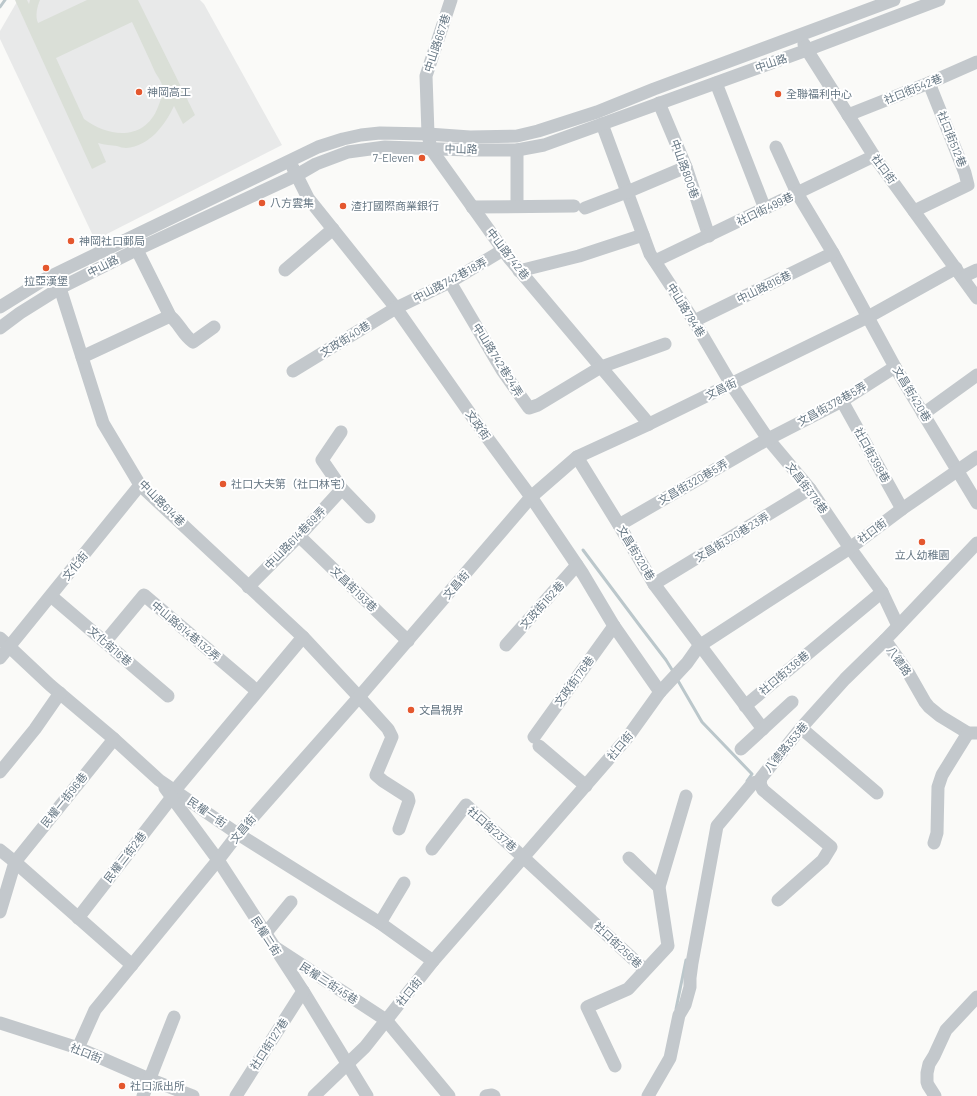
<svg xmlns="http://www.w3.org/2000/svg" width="977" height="1096" viewBox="0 0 977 1096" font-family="Barlow,'Noto Sans TC',sans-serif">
<rect width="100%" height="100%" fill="#fafaf8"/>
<path fill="#e8e9e9" d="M 18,0 L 200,0 L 204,4 L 282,145 L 95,240 L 0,39 L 0,31 Z"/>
<path fill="#dadfd7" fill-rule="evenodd" d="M 15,0 L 27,0 L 29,4 L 30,0 L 40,0 C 37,7 35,16 38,23 L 87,0 L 138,0 L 195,115 L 183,124 L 174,106 C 165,125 150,146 126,148 C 123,148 120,147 117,146 C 111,145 105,145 98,143 L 106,162 L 92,169 ZM 132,22 C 140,39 148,56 155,72 C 158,77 163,84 163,89 C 163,94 160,102 158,107 C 145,141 109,138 84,119 L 56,58 Z"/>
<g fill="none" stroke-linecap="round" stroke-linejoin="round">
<g stroke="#bbc7cb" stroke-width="3">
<path d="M 0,7 L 5,0"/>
<path d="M 583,550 L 640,626 L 666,660 L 674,673"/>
<path d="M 677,679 L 702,722 L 752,774 L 747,781"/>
<path d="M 676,1009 L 686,960"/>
</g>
<g stroke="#c3c8cc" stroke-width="13">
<path d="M 451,0 L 426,76 L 428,134 L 431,149 L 509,258 L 649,424"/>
<path d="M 804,44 L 807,50 L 874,156 L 977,298"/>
<path d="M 716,83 L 765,209"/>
<path d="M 659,103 L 686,167 L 709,236"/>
<path d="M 848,115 L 929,83 L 977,62"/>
<path d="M 602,124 L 650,254 L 694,321 L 731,384 L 768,439 L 810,489 L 850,548 L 882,592 L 898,626"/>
<path d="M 776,147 L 797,193 L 833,253 L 895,367 L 977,503"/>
<path d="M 293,168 L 308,198 L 396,308 L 483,432 L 531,497 L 583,574 L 614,626 L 660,692"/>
<path d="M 517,206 L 517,150"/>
<path d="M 472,207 L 574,206"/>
<path d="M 585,208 L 627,192 L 686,167"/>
<path d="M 914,211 L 968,185 L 965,173 L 929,83"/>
<path d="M 133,242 L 170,316 C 180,324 182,334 193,342 L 214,327"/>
<path d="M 655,261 L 874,156"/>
<path d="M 285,270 L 333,229"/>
<path d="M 519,271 L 579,256 L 643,235"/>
<path d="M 962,277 L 977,270"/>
<path d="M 450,282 L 502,370 L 529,408 L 538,405 L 601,367 L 665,344"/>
<path d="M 60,288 L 103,423 L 140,485 L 303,637 L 359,697 L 388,729 L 392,737 L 376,775 L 383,781 L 408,797 L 409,801 L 399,829"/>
<path d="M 0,307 L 45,279 L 318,147 L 343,139 L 361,135 L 380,133 L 428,134 L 470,137 L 517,136 L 538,131 L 597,112 L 654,89 L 894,0"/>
<path d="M 694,321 L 833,253"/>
<path d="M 0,328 L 20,313 L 60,288 L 140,248 L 297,175 L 316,164 L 348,152 L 385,147 L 468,150 L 517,150 L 544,145 L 807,50 L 939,0"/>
<path d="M 82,357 L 170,316"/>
<path d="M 293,371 L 396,308 L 450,282 L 503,250"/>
<path d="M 842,401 L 902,509"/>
<path d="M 923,414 L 977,375"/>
<path d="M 341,432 L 322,460 L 342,489 L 369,517"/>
<path d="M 577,457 L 619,525 L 654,584 L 763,729"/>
<path d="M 619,525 L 768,439 L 842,401 L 895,367"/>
<path d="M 299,536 L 408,641"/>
<path d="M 977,543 L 885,640 L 909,674 L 925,702 L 929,707 L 940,716 L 968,733 L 977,733"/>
<path d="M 654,584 L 810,489"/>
<path d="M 248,587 L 299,536 L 342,489"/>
<path d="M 51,596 L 168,696"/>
<path d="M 0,638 L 50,685 L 114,739 L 159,780 L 238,834 L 380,923 L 433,961"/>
<path d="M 105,642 L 144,595 L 257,691"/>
<path d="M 506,645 L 577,565"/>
<path d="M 0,658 L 140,485"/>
<path d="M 745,706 L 882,592"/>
<path d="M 801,728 L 877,793"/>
<path d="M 534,737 L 614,626"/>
<path d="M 539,746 L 586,786"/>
<path d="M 741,749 L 792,702"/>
<path d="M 0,772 L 35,729 L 60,693"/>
<path d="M 165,788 L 218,860 L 303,991 L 367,1096"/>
<path d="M 175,790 L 303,637"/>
<path d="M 934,843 L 937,833 L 938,787 L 942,775 L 968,733"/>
<path d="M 432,849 L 466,805 L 524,858 L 645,970"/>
<path d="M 0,850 L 15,862 L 132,965"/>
<path d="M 629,858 L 659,887"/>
<path d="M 778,900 L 823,860 L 831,847 L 763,790 L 760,784 L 761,778 L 801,728 L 845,679 L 885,640"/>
<path d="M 0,912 L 15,862 L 114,739"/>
<path d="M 78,918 L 172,797"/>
<path d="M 380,923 L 404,883"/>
<path d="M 265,934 L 291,902"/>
<path d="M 276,948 L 386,1020 L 449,1096"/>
<path d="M 0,1023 L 78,1048 L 149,1079 L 193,1096"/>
<path d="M 78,1048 L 95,1010 L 218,860 L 238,834 L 359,697 L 531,497 L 577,457 L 649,424 L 868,317 L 956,268"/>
<path d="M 615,1066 L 587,1007 L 628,989 L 668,946 L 659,887 L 686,796"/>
<path d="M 143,1096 L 174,1017"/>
<path d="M 236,1096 L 303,991"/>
<path d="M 314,1096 L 365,1047 L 433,961 L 627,738 L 660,692 L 687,663 L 699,646 L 850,548 L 902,509 L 977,457"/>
<path d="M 486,1096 L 492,1095 L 494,1096"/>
<path d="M 648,1096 L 670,1058 L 679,1015 L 685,1005 L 690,987 L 690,978 L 692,963 L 717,826 L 753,783 L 760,781"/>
<path d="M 935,1096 L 928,1085 L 927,1082 L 927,1073 L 929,1064 L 934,1056 L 946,1030 L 977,997"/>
</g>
</g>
<g fill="#e4572e" stroke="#fff" stroke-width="1.5">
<circle cx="139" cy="92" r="4"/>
<circle cx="778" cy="94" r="4"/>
<circle cx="422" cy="158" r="4"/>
<circle cx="262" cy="203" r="4"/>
<circle cx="343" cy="206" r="4"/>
<circle cx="71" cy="241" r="4"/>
<circle cx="46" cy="268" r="4"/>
<circle cx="223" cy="484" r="4"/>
<circle cx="922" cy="542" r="4"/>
<circle cx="411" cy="710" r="4"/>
<circle cx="122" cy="1086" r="4"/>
</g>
<g text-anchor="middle" stroke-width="4" stroke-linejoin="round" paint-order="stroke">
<g font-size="11" fill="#657683" stroke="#fff">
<text transform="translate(437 43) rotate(-72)" y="4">中山路667巷</text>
<text transform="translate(771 63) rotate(-19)" y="4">中山路</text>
<text transform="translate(913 89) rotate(-22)" y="4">社口街542巷</text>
<text transform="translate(952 139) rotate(68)" y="4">社口街512巷</text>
<text transform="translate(461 149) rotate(1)" y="4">中山路</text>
<text transform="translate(685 169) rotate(70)" y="4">中山路800巷</text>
<text transform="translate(884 169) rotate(54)" y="4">社口街</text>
<text transform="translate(765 209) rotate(-26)" y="4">社口街499巷</text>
<text transform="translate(508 254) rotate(52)" y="4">中山路742巷</text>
<text transform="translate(103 266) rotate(-27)" y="4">中山路</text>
<text transform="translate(450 280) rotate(-28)" y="4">中山路742巷18弄</text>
<text transform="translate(764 287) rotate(-26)" y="4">中山路816巷</text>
<text transform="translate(686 310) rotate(58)" y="4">中山路784巷</text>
<text transform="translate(345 339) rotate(-32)" y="4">文政街40巷</text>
<text transform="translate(498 360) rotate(58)" y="4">中山路742巷24弄</text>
<text transform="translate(721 389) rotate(-26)" y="4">文昌街</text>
<text transform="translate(912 394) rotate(59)" y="4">文昌街420巷</text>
<text transform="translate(832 404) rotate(-29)" y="4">文昌街378巷5弄</text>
<text transform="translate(478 425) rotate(55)" y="4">文政街</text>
<text transform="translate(872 455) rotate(61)" y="4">社口街399巷</text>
<text transform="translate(693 482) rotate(-30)" y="4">文昌街320巷5弄</text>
<text transform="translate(807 488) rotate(53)" y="4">文昌街378巷</text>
<text transform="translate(162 503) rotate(45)" y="4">中山路614巷</text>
<text transform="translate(872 531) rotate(-37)" y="4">社口街</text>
<text transform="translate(732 537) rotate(-31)" y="4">文昌街320巷23弄</text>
<text transform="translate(295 538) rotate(-46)" y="4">中山路614巷69弄</text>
<text transform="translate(636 553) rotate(59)" y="4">文昌街320巷</text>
<text transform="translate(75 566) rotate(-51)" y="4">文化街</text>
<text transform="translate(456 585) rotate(-49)" y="4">文昌街</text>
<text transform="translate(354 589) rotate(44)" y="4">文昌街193巷</text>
<text transform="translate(542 605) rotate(-48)" y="4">文政街162巷</text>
<text transform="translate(186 631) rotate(40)" y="4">中山路614巷132弄</text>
<text transform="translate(110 646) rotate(41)" y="4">文化街16巷</text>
<text transform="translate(899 661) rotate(55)" y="4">八德路</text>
<text transform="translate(784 673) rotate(-40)" y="4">社口街336巷</text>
<text transform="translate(574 681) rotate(-54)" y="4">文政街176巷</text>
<text transform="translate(620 746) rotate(-50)" y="4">社口街</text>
<text transform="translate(786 747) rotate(-50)" y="4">八德路353巷</text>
<text transform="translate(64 800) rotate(-51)" y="4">民權一街96巷</text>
<text transform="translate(207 812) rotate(34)" y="4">民權一街</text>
<text transform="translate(243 829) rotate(-50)" y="4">文昌街</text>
<text transform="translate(492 829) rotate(41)" y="4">社口街237巷</text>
<text transform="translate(125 857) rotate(-52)" y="4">民權二街2巷</text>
<text transform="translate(266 936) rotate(57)" y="4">民權二街</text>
<text transform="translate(618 945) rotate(43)" y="4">社口街256巷</text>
<text transform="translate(329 983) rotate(33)" y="4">民權二街45巷</text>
<text transform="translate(409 992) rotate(-51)" y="4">社口街</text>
<text transform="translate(269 1044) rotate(-57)" y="4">社口街127巷</text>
<text transform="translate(86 1053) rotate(22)" y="4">社口街</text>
</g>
<g font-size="11" fill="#657683" stroke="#fff" text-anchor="start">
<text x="147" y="96">神岡高工</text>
<text x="786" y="98">全聯福利中心</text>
<text x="414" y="162" text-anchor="end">7-Eleven</text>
<text x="270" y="207">八方雲集</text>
<text x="351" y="210">渣打國際商業銀行</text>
<text x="79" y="245">神岡社口郵局</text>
<text x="46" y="285" text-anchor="middle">拉亞漢堡</text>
<text x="231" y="488">社口大夫第（社口林宅）</text>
<text x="922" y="559" text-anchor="middle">立人幼稚園</text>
<text x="419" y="714">文昌視界</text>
<text x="130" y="1090">社口派出所</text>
</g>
</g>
</svg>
